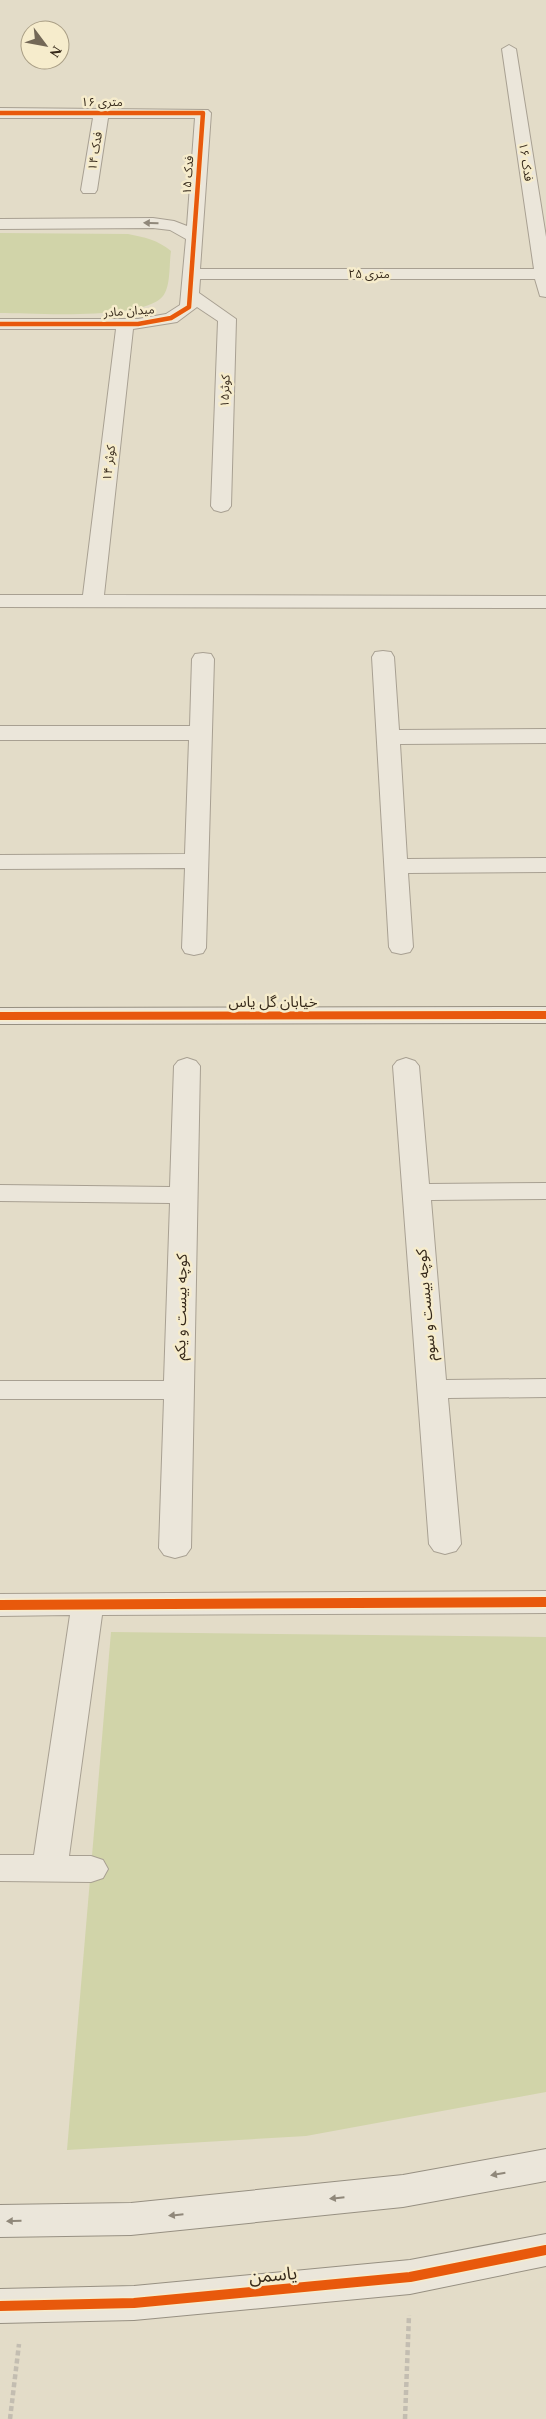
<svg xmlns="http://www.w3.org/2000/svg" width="546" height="2419" viewBox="0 0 546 2419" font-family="'Times New Roman','Noto Sans Arabic',serif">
<rect width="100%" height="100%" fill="#e3dcc8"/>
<g fill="#d1d4a9">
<path d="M 0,233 L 128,234 C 144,237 158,240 171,251 C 169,263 171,286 163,296 C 143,321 33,313 0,313 Z"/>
<path d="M 111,1632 L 546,1637 L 546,2092 L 306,2136 L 67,2150 Z"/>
</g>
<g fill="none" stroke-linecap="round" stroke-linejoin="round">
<g stroke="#a8a092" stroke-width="2">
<g id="street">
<path d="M 509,45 L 516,49 L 546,237 L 546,297 L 540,296 L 535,279 L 200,279 L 199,293 L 236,319 L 231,506 L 228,510 L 221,512 L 214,510 L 211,506 L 218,321 L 197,307 L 177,322 L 133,329 L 104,595 L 546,596 L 546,608 L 0,607 L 0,595 L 83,595 L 116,329 L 0,329 L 0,319 L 138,319 L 166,314 L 180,305 L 186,239 L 170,230 L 153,228 L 0,229 L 0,219 L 153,218 L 174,221 L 187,226 L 195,118 L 108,118 L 97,190 L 95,193 L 83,193 L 81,190 L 93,118 L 0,118 L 0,108 L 208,110 L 211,113 L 200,269 L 534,269 L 502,49 Z"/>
<path d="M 383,651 L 391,652 L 394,657 L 399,730 L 546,729 L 546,743 L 400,744 L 407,859 L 546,858 L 546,872 L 408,873 L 413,947 L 410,952 L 401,954 L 392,952 L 389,947 L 372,657 L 375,652 Z"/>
<path d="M 203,653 L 211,654 L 214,659 L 206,948 L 203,953 L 194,955 L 185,953 L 182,948 L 185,868 L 0,869 L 0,855 L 185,854 L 189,740 L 0,740 L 0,726 L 190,726 L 192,659 L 195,654 Z"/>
<path d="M 187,1058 L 196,1061 L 200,1066 L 191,1548 L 186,1555 L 175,1558 L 164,1555 L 159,1548 L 164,1399 L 0,1399 L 0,1381 L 164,1381 L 170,1203 L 0,1201 L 0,1185 L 170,1187 L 174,1066 L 178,1061 Z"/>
<path d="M 406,1058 L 415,1061 L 419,1066 L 429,1184 L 546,1183 L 546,1199 L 431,1200 L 446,1380 L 546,1379 L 546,1397 L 448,1398 L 461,1544 L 456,1551 L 445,1554 L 434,1551 L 429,1544 L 393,1066 L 397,1061 Z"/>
<path d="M 546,1591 L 546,1613 L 102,1615 L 69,1856 L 91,1856 L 103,1860 L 108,1869 L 103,1878 L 91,1882 L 0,1881 L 0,1855 L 34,1855 L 70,1615 L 0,1616 L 0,1594 Z"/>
</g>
</g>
<g stroke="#979082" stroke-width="2">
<g id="secondary">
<path d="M 546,1007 L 546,1023 L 0,1024 L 0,1008 Z"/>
<path d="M 546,2149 L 546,2181 L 403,2207 L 131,2235 L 0,2237 L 0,2205 L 131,2203 L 403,2175 Z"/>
<path d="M 546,2234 L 546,2266 L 410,2294 L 134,2320 L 0,2323 L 0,2289 L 134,2286 L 410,2260 Z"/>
</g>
</g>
<g stroke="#c3bdb1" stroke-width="4.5" stroke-dasharray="5 3" stroke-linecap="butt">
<path d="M 10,2419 L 19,2344"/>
<path d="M 405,2419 L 409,2315"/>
</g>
<use href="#street" fill="#ebe6da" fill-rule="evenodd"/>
<use href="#secondary" fill="#ebe6da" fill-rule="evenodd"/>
<g stroke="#f6eccc" stroke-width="6">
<path id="cycleway-far2" d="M 0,113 L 203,113 L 189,307 L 171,318 L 138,324 L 0,324"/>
</g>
<g stroke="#f6eccc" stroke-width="11">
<path id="cycleway-far1" d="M 0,1016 L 546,1015"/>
</g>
<g stroke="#f6eccc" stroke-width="13">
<g id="cycleway">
<path d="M 0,1605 L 546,1602"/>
<path d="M 0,2306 L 134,2303 L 410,2277 L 546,2250"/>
</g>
</g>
<use href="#cycleway-far2" stroke="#e8590c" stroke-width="4.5"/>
<use href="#cycleway-far1" stroke="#e8590c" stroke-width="8"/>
<use href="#cycleway" stroke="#e8590c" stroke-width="10"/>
</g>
<defs><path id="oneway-solid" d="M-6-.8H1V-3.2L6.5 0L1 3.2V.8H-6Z" transform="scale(1.25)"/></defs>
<g fill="#90887a">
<use href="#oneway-solid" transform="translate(151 223) rotate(-178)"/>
<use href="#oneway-solid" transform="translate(498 2174) rotate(170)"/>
<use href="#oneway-solid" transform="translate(337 2198) rotate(174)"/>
<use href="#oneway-solid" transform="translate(176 2215) rotate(174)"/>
<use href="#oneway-solid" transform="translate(14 2221) rotate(179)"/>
</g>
<g text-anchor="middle" stroke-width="5" stroke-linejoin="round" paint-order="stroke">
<g font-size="12" fill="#36291a" stroke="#f6eccc">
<text x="102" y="106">۱۶ متری</text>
<text transform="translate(95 151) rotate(-81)" y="4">فدک ۱۴</text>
<text transform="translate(526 162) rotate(81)" y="4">فدک ۱۶</text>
<text transform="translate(188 175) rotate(-86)" y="4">فدک ۱۵</text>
<text x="369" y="278">۲۵ متری</text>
<text transform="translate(129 311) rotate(-4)" y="4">میدان مادر</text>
<text transform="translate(225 391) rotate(-88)" y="4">کوثر۱۵</text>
<text transform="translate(109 463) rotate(-83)" y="4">کوثر ۱۴</text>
</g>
<g font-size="15" fill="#36291a" stroke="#f6eccc">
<text x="273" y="1007">خیابان گل یاس</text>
<text transform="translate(426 1305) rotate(-95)" y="5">کوچه بیست و سوم</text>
<text transform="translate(181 1307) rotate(-89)" y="5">کوچه بیست و یکم</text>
</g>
<g font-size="18" fill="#36291a" stroke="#f6eccc">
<text transform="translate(273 2275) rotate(-5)" y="6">یاسمن</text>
</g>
</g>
<g transform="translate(45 45) rotate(122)"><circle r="24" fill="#f6eccc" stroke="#a99e85"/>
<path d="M0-4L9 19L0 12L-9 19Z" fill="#736857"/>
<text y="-8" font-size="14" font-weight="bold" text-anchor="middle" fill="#36291a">N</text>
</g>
</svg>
